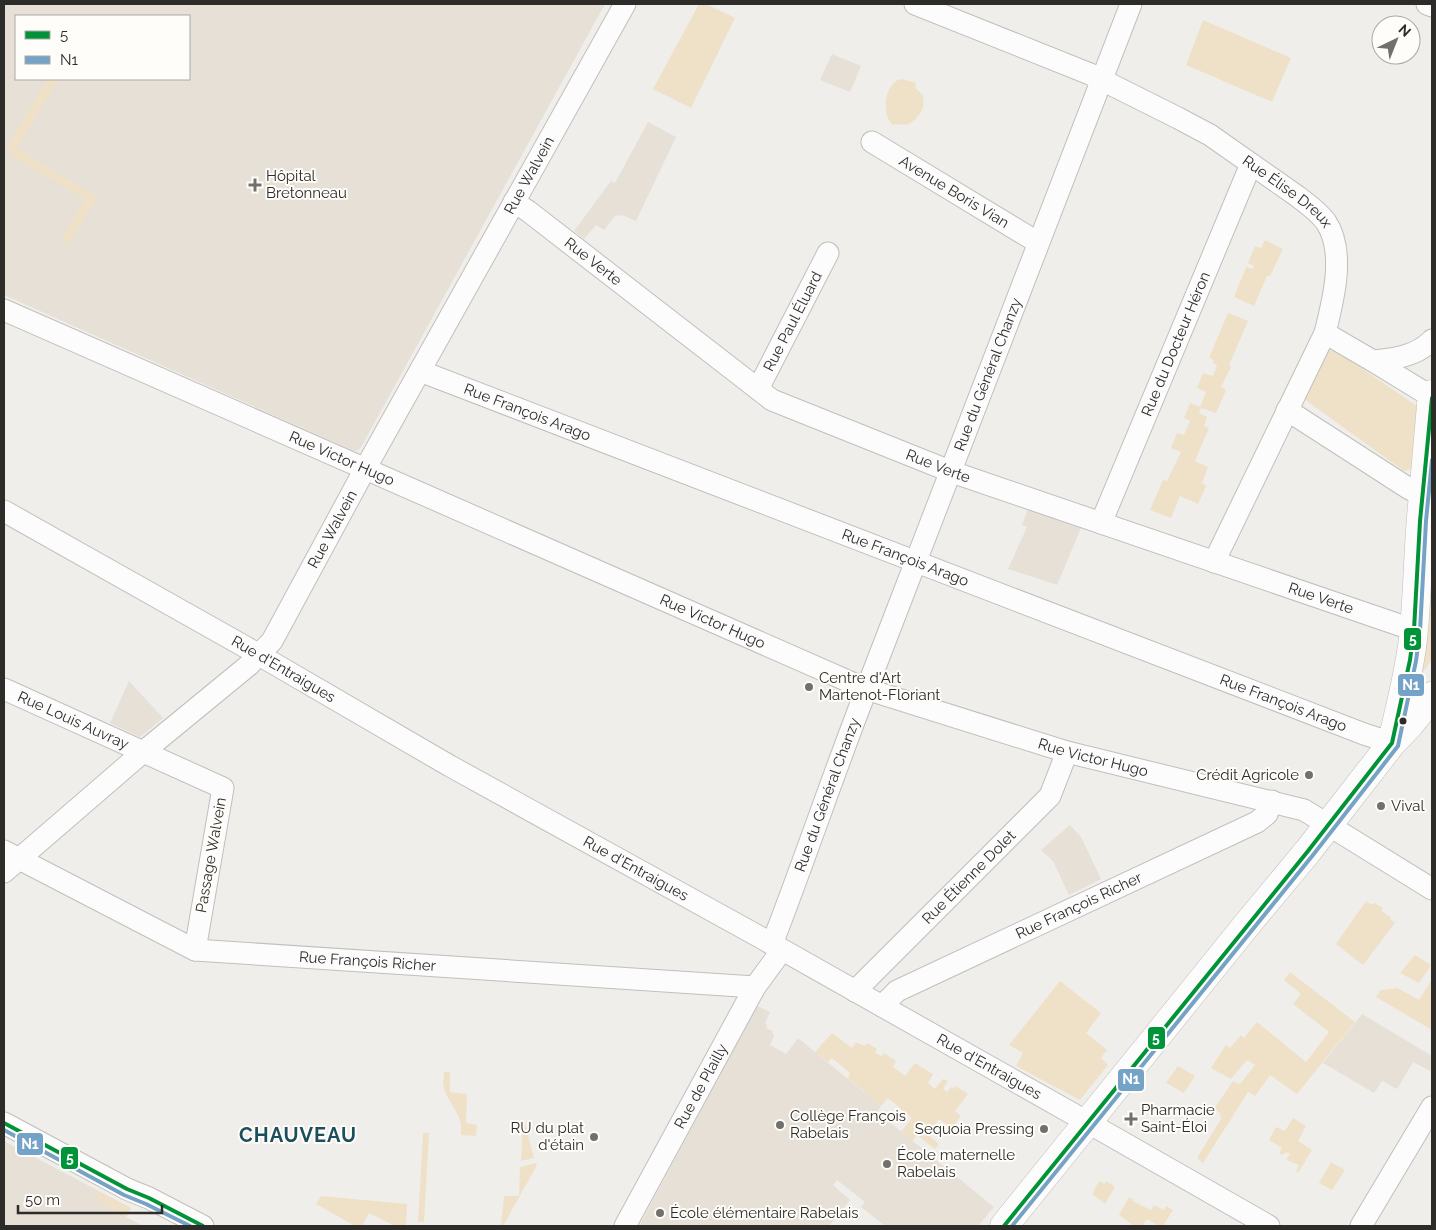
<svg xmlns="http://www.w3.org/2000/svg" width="1436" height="1230" viewBox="0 0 1436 1230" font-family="Raleway,sans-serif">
<rect width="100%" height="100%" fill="#f0eeea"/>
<g fill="#e6e0d7" fill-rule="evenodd">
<path d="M 4,4 L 605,4 L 360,449 L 354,451 L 4,295 ZM 16,16 L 189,16 L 189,79 L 16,79 Z"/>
<path d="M 832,54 L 861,66 L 850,92 L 820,80 Z"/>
<path d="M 648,122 L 676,137 L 636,221 L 622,215 L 615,216 L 604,230 L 596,225 L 584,239 L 574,231 L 611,181 L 615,183 Z"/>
<path d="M 1028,509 L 1081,528 L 1057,585 L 1008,569 L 1027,527 L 1022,525 Z"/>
<path d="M 129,681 L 163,718 L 140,737 L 110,723 Z"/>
<path d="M 1070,825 L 1081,837 L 1101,879 L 1069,895 L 1053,861 L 1041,850 Z"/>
<path d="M 757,1006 L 770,1012 L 765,1023 L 767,1025 L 766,1028 L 772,1031 L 774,1036 L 770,1045 L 786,1054 L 798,1038 L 881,1106 L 877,1112 L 994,1207 L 978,1226 L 885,1226 L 861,1207 L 865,1202 L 837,1180 L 833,1185 L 850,1200 L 829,1226 L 639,1226 Z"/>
<path d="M 1362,1014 L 1432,1056 L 1432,1072 L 1413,1062 L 1397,1089 L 1382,1081 L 1374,1093 L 1323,1063 Z"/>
<path d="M 4,1141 L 131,1208 L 126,1217 L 143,1226 L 4,1226 Z"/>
</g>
<g fill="#eee1c8">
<path d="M 699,4 L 706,4 L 735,18 L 691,108 L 653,89 Z"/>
<path d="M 1203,20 L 1291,58 L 1272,102 L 1186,65 Z"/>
<path d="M 47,79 L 59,79 L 17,148 L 97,197 L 69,244 L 61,239 L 85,199 L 14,158 L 9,152 L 8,145 Z"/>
<path d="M 901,79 L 916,83 L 915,88 C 918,90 922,94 923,97 C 926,107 918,120 908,124 C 903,126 898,123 893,125 C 881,115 884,83 901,79 Z"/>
<path d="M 1265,240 L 1283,249 L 1270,276 L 1267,276 L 1254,306 L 1234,297 L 1246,267 L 1253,269 L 1254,266 L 1248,263 L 1255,246 L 1261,248 Z"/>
<path d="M 1228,313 L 1248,321 L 1229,365 L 1231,367 L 1221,387 L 1226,390 L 1216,413 L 1201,408 L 1199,413 L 1207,417 L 1204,426 L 1209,428 L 1195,461 L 1208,467 L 1202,483 L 1206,486 L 1198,504 L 1180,496 L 1171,518 L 1150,510 L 1163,480 L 1167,481 L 1181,452 L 1171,448 L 1177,433 L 1184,435 L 1190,421 L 1184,418 L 1190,403 L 1200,407 L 1206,392 L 1197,388 L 1203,373 L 1213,376 L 1217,365 L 1213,363 L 1214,360 L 1209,358 Z"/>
<path d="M 1323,350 L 1336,351 L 1417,406 L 1419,413 L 1414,468 L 1404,471 L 1300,396 Z"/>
<path d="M 1432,532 L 1432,660 L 1419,677 Z"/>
<path d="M 1366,901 L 1372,905 L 1374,903 L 1383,908 L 1381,911 L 1391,917 L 1390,919 L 1395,923 L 1363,965 L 1336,944 Z"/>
<path d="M 1415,955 L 1431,965 L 1419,983 L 1400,973 Z"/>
<path d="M 1290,972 L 1355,1022 L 1297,1094 L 1270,1075 L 1255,1096 L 1248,1092 L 1203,1163 L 1197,1158 L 1221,1119 L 1220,1113 L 1214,1109 L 1233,1081 L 1240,1084 L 1255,1065 L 1247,1060 L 1231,1079 L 1211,1068 L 1226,1045 L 1230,1048 L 1241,1035 L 1244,1038 L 1257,1022 L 1306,1062 L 1329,1032 L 1293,1004 L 1301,994 L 1284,980 Z"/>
<path d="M 1432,979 L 1432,1030 L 1376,997 L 1381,990 L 1397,988 L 1419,1000 Z"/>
<path d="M 1060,981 L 1101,1013 L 1086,1033 L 1107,1050 L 1101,1058 L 1108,1065 L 1080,1100 L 1016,1066 L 1023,1053 L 1009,1045 Z"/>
<path d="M 832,1033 L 852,1048 L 856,1042 L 865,1046 L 867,1043 L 877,1049 L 875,1053 L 882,1056 L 884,1053 L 896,1061 L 893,1067 L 905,1076 L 915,1063 L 933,1074 L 928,1083 L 935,1089 L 943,1079 L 948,1081 L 943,1089 L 947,1092 L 951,1087 L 954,1089 L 956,1086 L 968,1094 L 955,1111 L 961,1116 L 951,1128 L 939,1119 L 928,1135 L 939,1144 L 935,1149 L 917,1135 L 912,1141 L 901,1132 L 912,1118 L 888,1098 L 881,1106 L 848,1078 L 850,1073 L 832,1058 L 828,1062 L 815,1052 Z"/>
<path d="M 1178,1066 L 1195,1076 L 1184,1093 L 1166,1083 Z"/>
<path d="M 444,1072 L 450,1072 L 450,1092 L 467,1094 L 466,1123 L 477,1125 L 476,1136 L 461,1135 L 461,1124 L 458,1115 L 446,1094 L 443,1084 Z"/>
<path d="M 1293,1118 L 1306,1126 L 1298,1141 L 1312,1150 L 1298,1173 L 1296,1172 L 1299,1165 L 1286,1160 L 1290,1154 L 1286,1152 L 1282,1155 L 1279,1153 L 1282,1148 L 1269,1140 L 1276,1127 L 1285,1131 Z"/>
<path d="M 525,1123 L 534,1158 L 521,1161 L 523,1125 Z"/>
<path d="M 423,1133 L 429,1133 L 424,1222 L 418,1222 Z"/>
<path d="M 1331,1162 L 1345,1170 L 1332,1190 L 1319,1183 Z"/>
<path d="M 536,1163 L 537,1165 L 503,1226 L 501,1226 L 504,1196 L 519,1196 L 520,1167 Z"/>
<path d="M 1099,1181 L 1105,1184 L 1106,1181 L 1115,1187 L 1105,1204 L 1092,1194 Z"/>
<path d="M 100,1192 L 131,1208 L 126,1217 L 98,1202 L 97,1198 Z"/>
<path d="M 321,1196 L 407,1204 L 406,1226 L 395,1226 L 369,1213 L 362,1226 L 355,1226 L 316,1204 Z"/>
<path d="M 1129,1197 L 1133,1199 L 1132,1201 L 1151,1210 L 1154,1205 L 1164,1210 L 1166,1206 L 1173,1210 L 1163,1226 L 1159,1226 L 1147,1219 L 1142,1226 L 1134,1226 L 1119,1215 Z"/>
</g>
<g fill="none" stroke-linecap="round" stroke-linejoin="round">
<g stroke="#c1bfbc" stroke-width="23">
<g id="street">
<path id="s1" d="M 915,4 L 1090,74 L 1178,118 L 1210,135 L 1297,196 C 1307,204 1318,211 1326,222 C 1346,252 1333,301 1325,333 L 1214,562"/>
<path d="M 1427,4 L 1432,6"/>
<path id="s2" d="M 872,142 L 1037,242"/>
<path id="s3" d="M 514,202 L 528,211 L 772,400 L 952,472 L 1414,630"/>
<path id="s4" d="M 4,310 L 866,689 L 1067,752 L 1304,810 L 1432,889"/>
<path d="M 1325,333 L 1373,361 L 1432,397"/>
<path d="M 1373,361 C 1394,359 1417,356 1432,340"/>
<path id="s5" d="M 420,371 L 1364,734 L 1392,743"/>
<path id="s6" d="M 758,389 L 828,253"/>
<path d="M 1287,410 L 1408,488 L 1423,496"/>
<path id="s7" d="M 4,511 L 242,645 L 450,766 L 758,936 L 1066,1110 L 1269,1226"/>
<path id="s8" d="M 1101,523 L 1251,164"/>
<path id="s9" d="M 4,689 L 223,788 L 195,950"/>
<path id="s10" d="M 4,851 L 195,950 L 755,987"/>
<path id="s11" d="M 4,872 L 143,752 L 249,665 L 272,641 L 365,469 L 625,4"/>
<path id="s12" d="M 772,944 C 805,859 834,772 867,688 C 956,460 1042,231 1131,4"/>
<path id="s13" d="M 855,991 L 1050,796 L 1067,752"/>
<path id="s14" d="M 882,1006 L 897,991 L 1257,822 L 1267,814 L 1272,801"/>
<path d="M 4,1123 L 127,1189 L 149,1198 L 203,1226"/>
<path id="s15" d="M 625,1226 L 755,987 L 782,950"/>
<path d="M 1361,1226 L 1432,1107"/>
</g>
</g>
<g stroke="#c1bfbc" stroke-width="29">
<g id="secondary">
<path d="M 1392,742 C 1400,705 1411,667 1414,629 C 1418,585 1418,540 1423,496"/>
<path d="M 1004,1226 L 1245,927 L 1308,851 L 1392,743 L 1411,723 L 1432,696"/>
</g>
</g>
<g stroke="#c1bfbc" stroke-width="29">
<path id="primary" d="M 1432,394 L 1423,496 L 1432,501"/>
</g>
<use href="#street" stroke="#fdfcfc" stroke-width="21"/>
<use href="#secondary" stroke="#fdfcfc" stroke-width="28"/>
<use href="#primary" stroke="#fdfcfc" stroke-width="28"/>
<g stroke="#fffdf9" stroke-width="8">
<g id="bus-1">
<path d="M 4,1123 L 127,1189 L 149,1198 L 203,1226"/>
<path d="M 1004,1226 L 1308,851 L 1392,743 L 1410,660 L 1414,630 L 1420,521 L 1432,398"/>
</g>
</g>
<g stroke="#fffdf9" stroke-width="8">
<g id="bus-2">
<path d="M 4,1130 L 124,1195 L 146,1204 L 190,1226"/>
<path d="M 1012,1226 L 1313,855 L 1398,746 L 1416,661 L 1420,631 L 1426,521 L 1432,460"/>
</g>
</g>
<use href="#bus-1" stroke="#00933a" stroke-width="4"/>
<use href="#bus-2" stroke="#75a3c8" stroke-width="4"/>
</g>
<g fill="#72706d" stroke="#fffdf9" stroke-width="2">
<path d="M252.5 177.5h5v5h5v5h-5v5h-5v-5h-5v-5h5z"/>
<circle cx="809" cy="687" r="5"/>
<circle cx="1309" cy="775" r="5"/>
<circle cx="1381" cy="806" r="5"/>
<path d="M1128.5 1111.5h5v5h5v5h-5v5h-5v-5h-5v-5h5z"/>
<circle cx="780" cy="1125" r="5"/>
<circle cx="1044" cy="1129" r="5"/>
<circle cx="594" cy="1137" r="5"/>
<circle cx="887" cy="1164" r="5"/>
<circle cx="660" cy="1213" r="5"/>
</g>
<circle fill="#2e2c29" stroke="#fffdf9" stroke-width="2" cx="1403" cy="721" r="4.5"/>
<g text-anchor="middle" stroke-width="4" stroke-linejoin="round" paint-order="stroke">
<g font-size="15" fill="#2e2c29" stroke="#fffdf9">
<text dy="5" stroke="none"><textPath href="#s11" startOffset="886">Rue Walvein</textPath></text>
<text dy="5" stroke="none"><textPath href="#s2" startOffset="96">Avenue Boris Vian</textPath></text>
<text dy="5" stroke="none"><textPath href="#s1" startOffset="419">Rue Élise Dreux</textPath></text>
<text dy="5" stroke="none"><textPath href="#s3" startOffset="99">Rue Verte</textPath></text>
<text dy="5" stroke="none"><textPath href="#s6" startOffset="76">Rue Paul Éluard</textPath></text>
<text dy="5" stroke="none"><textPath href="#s8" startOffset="194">Rue du Docteur Héron</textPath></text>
<text dy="5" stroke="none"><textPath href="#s12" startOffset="609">Rue du Général Chanzy</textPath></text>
<text dy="5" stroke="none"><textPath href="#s5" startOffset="115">Rue François Arago</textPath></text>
<text dy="5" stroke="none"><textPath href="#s4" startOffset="369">Rue Victor Hugo</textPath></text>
<text dy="5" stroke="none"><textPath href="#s3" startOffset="504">Rue Verte</textPath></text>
<text dy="5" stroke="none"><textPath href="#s11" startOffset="481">Rue Walvein</textPath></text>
<text dy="5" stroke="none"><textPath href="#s5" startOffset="520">Rue François Arago</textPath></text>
<text dy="5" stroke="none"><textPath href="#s3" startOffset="909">Rue Verte</textPath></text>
<text dy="5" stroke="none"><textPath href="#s4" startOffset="774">Rue Victor Hugo</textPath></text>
<text dy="5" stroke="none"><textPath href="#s7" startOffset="321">Rue d'Entraigues</textPath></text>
<text dy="5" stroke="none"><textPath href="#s5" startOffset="925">Rue François Arago</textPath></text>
<text dy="5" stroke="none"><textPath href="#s9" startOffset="76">Rue Louis Auvray</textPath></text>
<text dy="5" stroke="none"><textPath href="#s4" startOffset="1179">Rue Victor Hugo</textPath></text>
<text dy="5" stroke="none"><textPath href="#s12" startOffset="159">Rue du Général Chanzy</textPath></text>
<text transform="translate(211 855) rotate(-80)" y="5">Passage Walvein</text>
<text dy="5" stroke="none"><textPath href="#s7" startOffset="726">Rue d'Entraigues</textPath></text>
<text dy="5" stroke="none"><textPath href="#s13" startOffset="161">Rue Étienne Dolet</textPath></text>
<text dy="5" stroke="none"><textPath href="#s14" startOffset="222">Rue François Richer</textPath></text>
<text dy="5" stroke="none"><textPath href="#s10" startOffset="388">Rue François Richer</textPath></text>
<text dy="5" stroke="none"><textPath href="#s7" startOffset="1131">Rue d'Entraigues</textPath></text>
<text dy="5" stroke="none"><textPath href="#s15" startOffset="159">Rue de Plailly</textPath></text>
</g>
<g font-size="15" fill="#2e2c29" stroke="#fffdf9" text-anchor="start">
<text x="266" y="181">Hôpital<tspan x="266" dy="17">Bretonneau</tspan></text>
<text x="819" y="683">Centre d'Art<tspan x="819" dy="17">Martenot-Floriant</tspan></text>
<text x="1299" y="780" text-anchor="end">Crédit Agricole</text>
<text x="1391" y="811">Vival</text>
<text x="1141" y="1115">Pharmacie<tspan x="1141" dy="17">Saint-Éloi</tspan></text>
<text x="790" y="1121">Collège François<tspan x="790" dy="17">Rabelais</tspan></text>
<text x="584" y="1133" text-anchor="end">RU du plat<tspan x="584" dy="17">d'étain</tspan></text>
<text x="1034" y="1134" text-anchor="end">Sequoia Pressing</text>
<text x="897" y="1160">École maternelle<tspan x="897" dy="17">Rabelais</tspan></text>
<text x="670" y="1218">École élémentaire Rabelais</text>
</g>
<g font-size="20" font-weight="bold" letter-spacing="1" fill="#1a4f5e" stroke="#fffdf9">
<text x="298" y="1142">CHAUVEAU</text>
</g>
</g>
<g stroke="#fffdf9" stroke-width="2">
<rect x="1403" y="627" width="19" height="24" rx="5" fill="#00933a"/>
<rect x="1397" y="673" width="28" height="24" rx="5" fill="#75a3c8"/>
<rect x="1147" y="1026" width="19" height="24" rx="5" fill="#00933a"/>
<rect x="1117" y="1068" width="28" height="24" rx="5" fill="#75a3c8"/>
<rect x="16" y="1132" width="28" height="24" rx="5" fill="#75a3c8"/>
<rect x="60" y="1146" width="19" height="24" rx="5" fill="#00933a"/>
</g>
<g font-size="14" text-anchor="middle" font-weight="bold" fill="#fff">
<text x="1413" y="644">5</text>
<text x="1411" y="690">N1</text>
<text x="1156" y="1043">5</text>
<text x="1131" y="1084">N1</text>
<text x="30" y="1149">N1</text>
<text x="70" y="1163">5</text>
</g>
<rect width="1436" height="1230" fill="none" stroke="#2e2c29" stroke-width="10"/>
<rect x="15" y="15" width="175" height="65" fill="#fffdf9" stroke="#aba9a6"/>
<rect x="25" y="31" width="25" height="8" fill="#00933a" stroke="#aba9a6"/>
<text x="60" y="40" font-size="15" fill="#2e2c29">5</text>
<rect x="25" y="56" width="25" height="8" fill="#75a3c8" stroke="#aba9a6"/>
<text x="60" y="65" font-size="15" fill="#2e2c29">N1</text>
<g transform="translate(1396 40) rotate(43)"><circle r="24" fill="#fffdf9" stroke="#aba9a6"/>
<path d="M0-4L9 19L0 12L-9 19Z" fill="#72706d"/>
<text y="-8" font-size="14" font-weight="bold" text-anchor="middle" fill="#2e2c29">N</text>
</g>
<path d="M18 1205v8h144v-8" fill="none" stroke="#2e2c29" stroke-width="2.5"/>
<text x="25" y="1205" font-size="15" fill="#2e2c29" stroke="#fffdf9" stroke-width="4" paint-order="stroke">50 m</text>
</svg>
